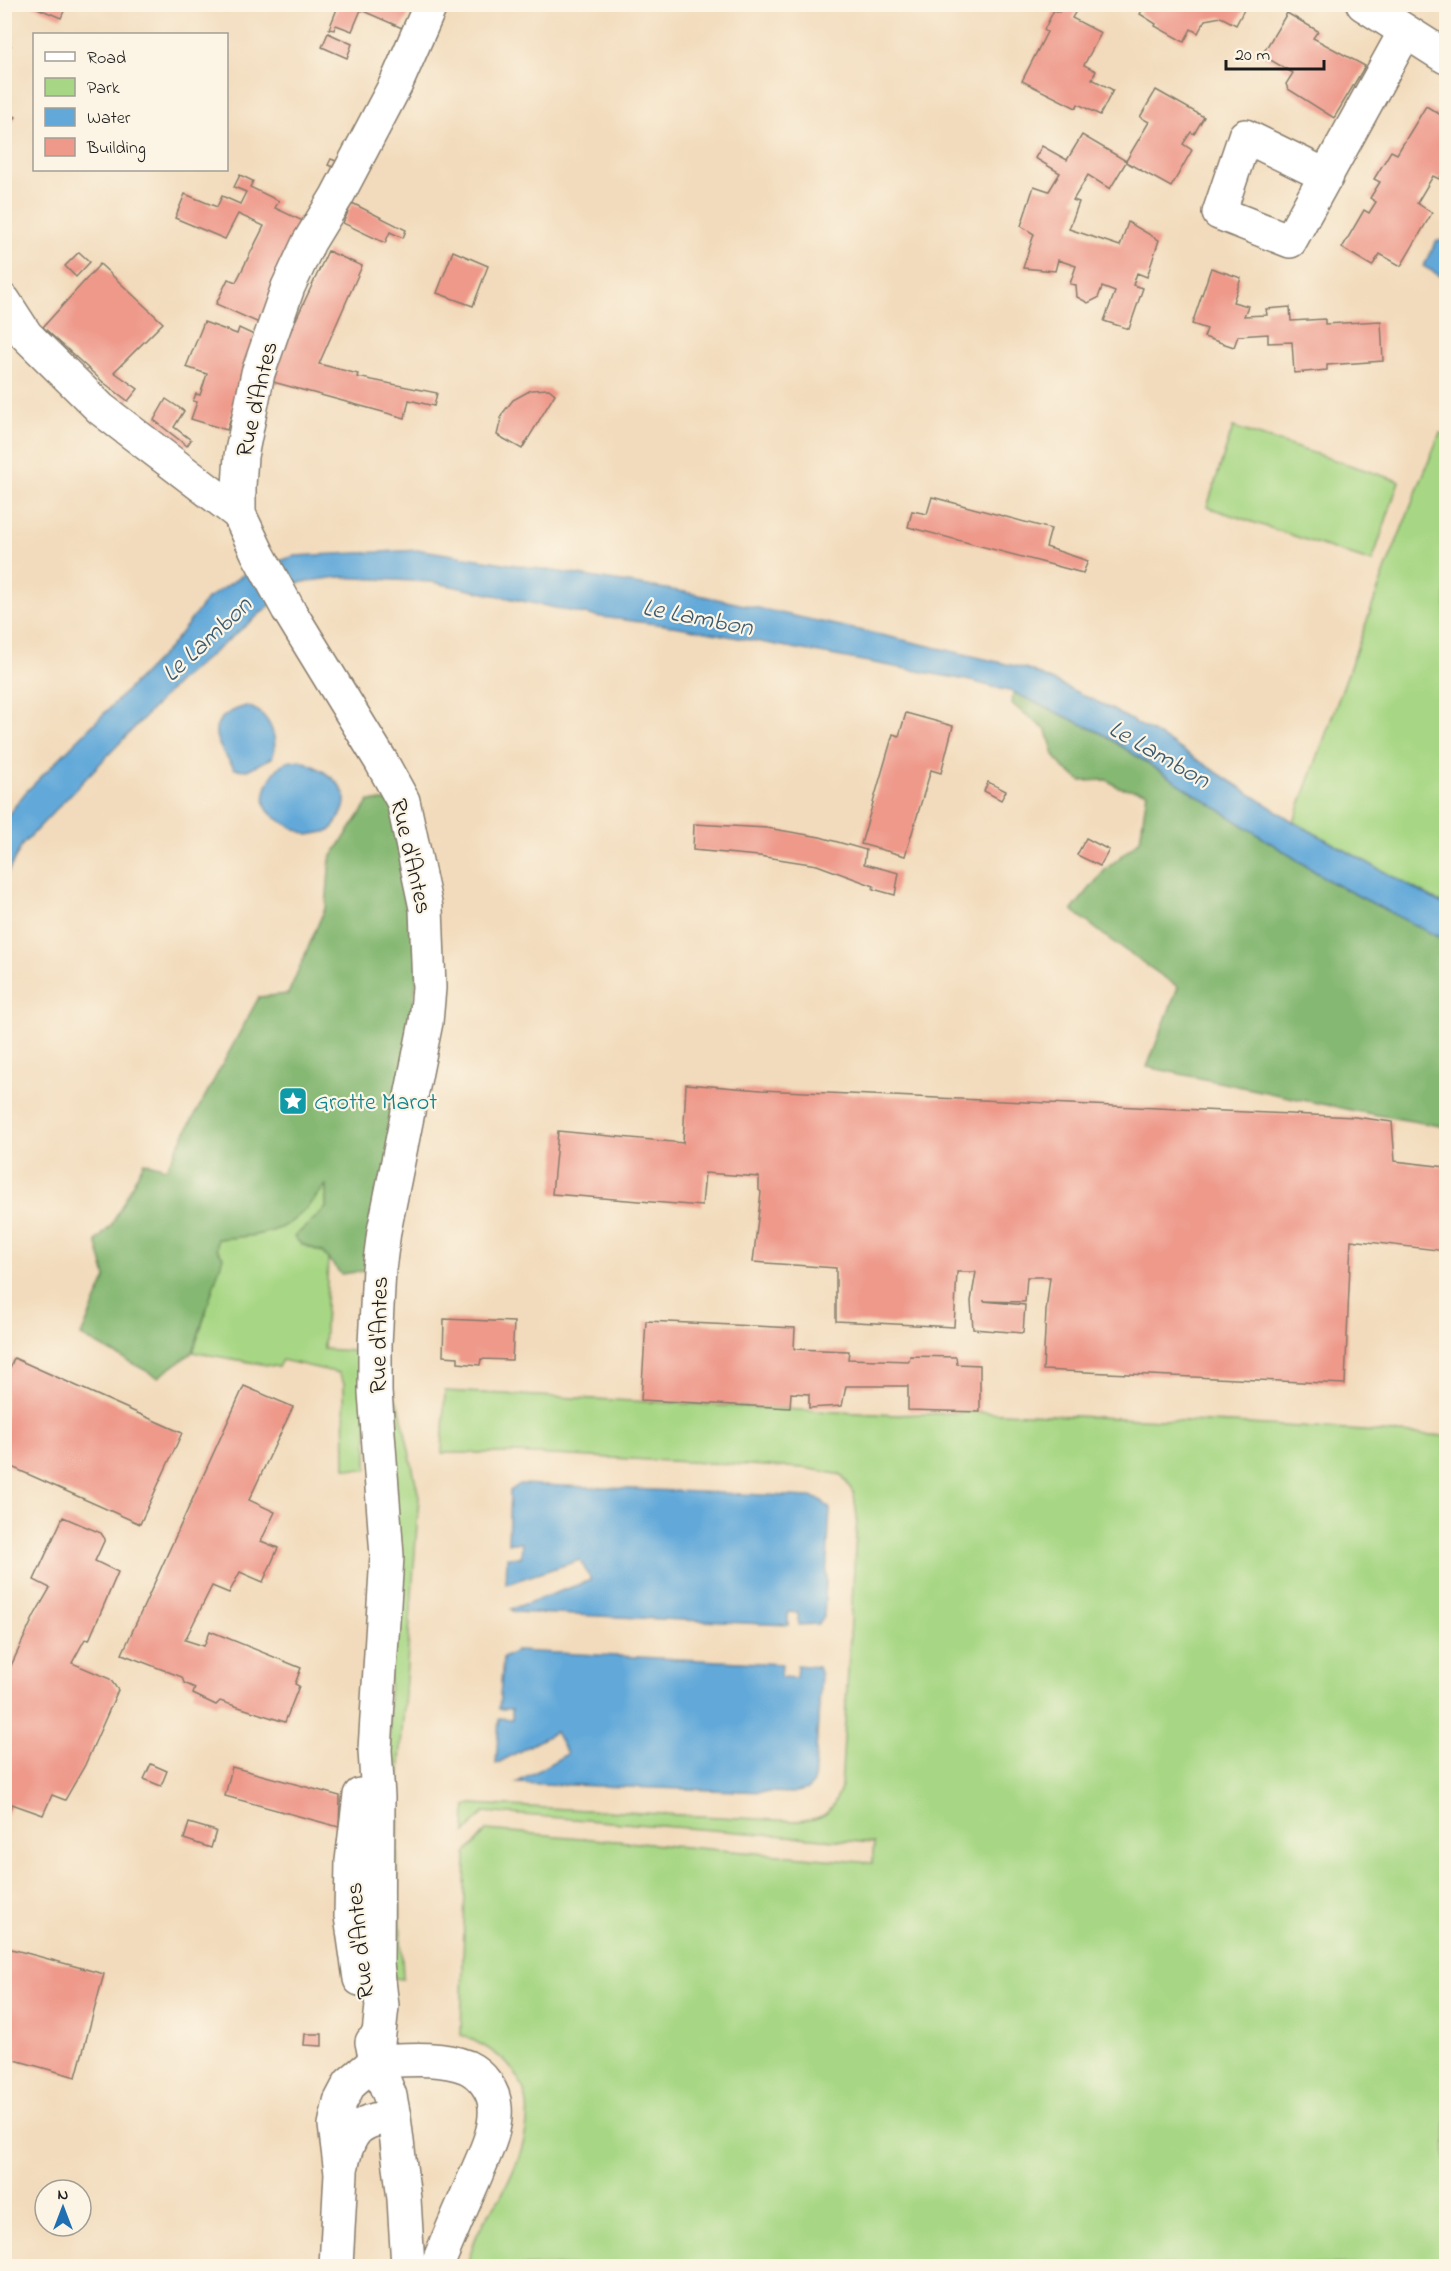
<svg xmlns="http://www.w3.org/2000/svg" width="1451" height="2271" viewBox="0 0 1451 2271" font-family="'Indie Flower',sans-serif">
<rect width="100%" height="100%" fill="#fcf5e5"/>
<filter id="ink" filterUnits="userSpaceOnUse"><feTurbulence type="fractalNoise" baseFrequency=".0167" numOctaves="2"/><feDisplacementMap in="SourceGraphic" scale="12" xChannelSelector="R" yChannelSelector="G"/><feConvolveMatrix kernelMatrix="1 2 1 2 8 2 1 2 1" color-interpolation-filters="sRGB"/></filter>
<filter id="wash" filterUnits="userSpaceOnUse"><feTurbulence type="fractalNoise" baseFrequency=".008" numOctaves="4" result="noise"/><feDisplacementMap in="SourceGraphic" scale="24" xChannelSelector="R" yChannelSelector="G"/><feGaussianBlur stdDeviation="1.35" result="paint"/><feColorMatrix in="noise" values="0 0 0 0 0 0 0 0 0 0 0 0 0 0 0 0 0 1.4 0 .05"/><feComposite in="paint" operator="in"/></filter>
<g filter="url(#wash)">
<rect width="100%" height="100%" fill="#f2dbbc"/>
<g fill="#a7d784" stroke="#627a50" stroke-width="1.5">
<path d="M 1233,427 L 1399,481 L 1372,562 L 1207,507 Z"/>
<path d="M 1440,433 L 1446,435 L 1446,906 L 1294,822 L 1386,568 Z"/>
<path d="M 326,1185 L 326,1208 L 301,1244 L 322,1252 L 328,1259 L 324,1349 L 367,1352 L 367,1470 L 345,1468 L 344,1383 L 339,1373 L 282,1360 L 278,1367 L 193,1352 L 206,1313 L 217,1239 L 256,1234 L 301,1214 Z"/>
<path d="M 445,1391 L 895,1415 L 980,1412 L 1231,1423 L 1446,1436 L 1446,2265 L 467,2266 C 470,2254 474,2239 481,2227 C 486,2216 495,2207 501,2196 C 538,2127 546,2069 461,2035 L 466,1854 L 487,1830 L 872,1863 L 874,1843 L 484,1812 L 465,1833 L 466,1806 L 472,1804 L 795,1821 C 825,1819 829,1816 841,1789 L 857,1517 L 854,1494 L 842,1475 L 805,1468 L 514,1453 L 442,1453 Z"/>
<path d="M 394,1396 L 400,1409 L 419,1497 L 400,1761 L 397,1853 L 403,1979 L 393,1978 L 388,1916 L 391,1397 Z"/>
</g>
<g fill="#85b872" stroke="#506a47" stroke-width="1.5">
<path d="M 1013,692 L 1101,733 L 1331,882 L 1446,941 L 1446,1127 L 1355,1111 L 1147,1067 L 1178,987 L 1109,939 L 1072,910 L 1105,870 L 1140,840 L 1147,792 L 1118,787 L 1107,780 L 1081,781 L 1063,768 L 1054,755 L 1047,731 L 1012,704 Z"/>
<path d="M 369,801 L 403,801 L 426,908 L 379,1269 L 341,1274 L 322,1252 L 301,1244 L 294,1237 L 326,1208 L 326,1185 C 314,1199 302,1216 286,1225 C 266,1236 239,1237 217,1239 L 217,1249 L 223,1257 L 193,1352 L 158,1377 L 81,1336 L 106,1277 L 96,1241 L 111,1226 L 144,1162 L 166,1168 L 259,997 L 288,994 L 326,906 L 330,859 Z"/>
</g>
<g fill="#62a9d9" stroke="#3f627a" stroke-width="1.5">
<path d="M 1445,239 L 1446,268 L 1442,277 L 1423,266 L 1437,241 Z"/>
<path d="M 422,550 L 685,592 L 899,639 L 1028,669 L 1106,706 L 1168,741 L 1294,822 L 1446,906 L 1446,941 L 1331,882 L 1101,733 L 1013,692 L 966,680 L 679,627 L 594,616 L 432,582 L 338,577 L 297,583 L 179,681 L 22,845 L 5,878 L 5,819 L 25,793 L 170,647 L 207,599 L 246,573 L 294,556 Z"/>
<path d="M 246,706 C 268,711 280,737 272,758 L 247,770 L 235,769 C 214,741 201,719 246,706 Z"/>
<path d="M 300,760 C 317,767 345,780 345,801 C 345,812 336,822 330,831 L 308,835 C 297,829 280,823 271,814 C 257,801 268,779 279,767 C 284,761 293,761 300,760 Z"/>
<path d="M 520,1484 L 810,1497 L 821,1500 L 830,1509 L 824,1617 L 818,1624 L 798,1625 L 798,1613 L 788,1612 L 788,1625 L 514,1612 L 511,1609 L 591,1580 L 580,1560 L 506,1584 L 507,1557 L 521,1557 L 522,1543 L 508,1543 L 510,1491 Z"/>
<path d="M 516,1651 L 782,1664 L 781,1677 L 796,1678 L 797,1665 L 818,1667 L 821,1674 L 814,1783 L 808,1789 L 793,1793 L 516,1783 L 567,1754 L 555,1732 L 496,1764 L 499,1718 L 512,1719 L 512,1709 L 499,1709 L 503,1658 Z"/>
</g>
<g id="blocks">
<g fill="#ee998a">
<path d="M 28,4 L 67,4 L 61,18 Z"/>
<path d="M 339,4 L 413,4 L 402,28 L 361,10 L 352,31 L 336,25 L 334,30 L 329,29 Z"/>
<path d="M 1063,4 L 1080,4 L 1072,18 L 1101,33 L 1084,65 L 1096,71 L 1092,79 L 1113,90 L 1100,115 L 1078,104 L 1076,108 L 1022,81 L 1047,32 L 1044,30 L 1054,10 L 1059,12 Z"/>
<path d="M 1140,4 L 1247,4 L 1236,25 L 1221,17 L 1205,20 L 1198,33 L 1191,29 L 1184,42 L 1155,26 L 1156,24 L 1140,14 L 1144,7 Z"/>
<path d="M 1287,13 L 1318,31 L 1313,38 L 1365,66 L 1334,118 L 1288,89 L 1286,84 L 1293,73 L 1262,55 Z"/>
<path d="M 328,33 L 352,44 L 347,58 L 322,47 Z"/>
<path d="M 4,44 L 11,46 L 4,57 Z"/>
<path d="M 1156,90 L 1204,117 L 1194,134 L 1191,132 L 1183,144 L 1192,150 L 1171,187 L 1126,162 L 1110,189 L 1088,175 L 1073,200 L 1079,202 L 1069,229 L 1120,246 L 1128,222 L 1159,240 L 1147,277 L 1137,273 L 1133,285 L 1143,288 L 1129,329 L 1104,321 L 1115,292 L 1102,287 L 1098,298 L 1088,303 L 1077,297 L 1076,285 L 1070,284 L 1076,266 L 1058,260 L 1055,271 L 1023,268 L 1034,234 L 1021,226 L 1034,186 L 1049,191 L 1060,173 L 1035,158 L 1042,146 L 1067,160 L 1082,135 L 1126,161 L 1149,122 L 1140,117 Z"/>
<path d="M 1426,106 L 1446,118 L 1446,166 L 1439,179 L 1433,176 L 1417,203 L 1432,213 L 1401,266 L 1380,254 L 1372,266 L 1342,248 L 1364,210 L 1369,213 L 1376,202 L 1370,198 L 1380,182 L 1374,179 L 1391,151 L 1397,154 Z"/>
<path d="M 4,109 L 16,117 L 4,132 Z"/>
<path d="M 331,159 L 336,161 L 333,167 L 328,165 Z"/>
<path d="M 240,175 L 253,181 L 250,187 L 279,201 L 275,208 L 305,222 L 259,323 L 216,304 L 228,279 L 236,282 L 264,226 L 238,214 L 225,239 L 175,218 L 185,194 L 217,207 L 222,196 L 240,204 L 246,192 L 234,187 Z"/>
<path d="M 352,203 L 406,230 L 403,238 L 390,232 L 385,243 L 343,223 Z"/>
<path d="M 328,251 L 362,266 L 319,364 L 358,374 L 357,377 L 437,393 L 434,406 L 409,400 L 405,418 L 273,382 L 286,341 Z"/>
<path d="M 453,251 L 488,266 L 473,306 L 437,293 Z"/>
<path d="M 79,252 L 90,262 L 76,277 L 65,266 Z"/>
<path d="M 100,264 L 163,323 L 114,372 L 138,389 L 128,401 L 103,382 L 43,327 Z"/>
<path d="M 1211,268 L 1241,278 L 1233,302 L 1248,306 L 1244,316 L 1267,315 L 1266,309 L 1290,307 L 1291,321 L 1325,319 L 1325,324 L 1381,321 L 1383,361 L 1327,365 L 1327,370 L 1294,373 L 1292,342 L 1268,343 L 1268,334 L 1238,336 L 1234,347 L 1204,337 L 1207,329 L 1192,324 Z"/>
<path d="M 204,322 L 237,334 L 239,328 L 256,336 L 227,430 L 191,419 L 197,402 L 193,401 L 196,394 L 200,395 L 207,374 L 186,367 Z"/>
<path d="M 549,389 L 555,394 L 522,449 L 497,435 L 502,414 L 513,400 L 531,390 Z"/>
<path d="M 166,399 L 184,411 L 174,427 L 191,440 L 187,446 L 154,420 Z"/>
<path d="M 932,497 L 1051,529 L 1046,547 L 1088,561 L 1083,573 L 908,527 L 912,511 L 927,514 Z"/>
<path d="M 906,713 L 953,726 L 941,773 L 931,770 L 905,856 L 861,844 L 893,734 L 899,736 Z"/>
<path d="M 988,782 L 1006,791 L 1001,800 L 984,791 Z"/>
<path d="M 694,824 L 767,828 L 820,837 L 866,850 L 864,864 L 899,873 L 895,895 L 873,889 L 874,886 L 817,865 L 759,856 L 693,850 Z"/>
<path d="M 1086,838 L 1109,850 L 1100,866 L 1077,855 Z"/>
<path d="M 686,1084 L 761,1090 L 1355,1117 L 1392,1122 L 1395,1161 L 1446,1167 L 1446,1251 L 1351,1240 L 1345,1384 L 1043,1370 L 1046,1311 L 1050,1277 L 1027,1277 L 1025,1302 L 983,1301 L 1025,1305 L 1023,1333 L 973,1329 L 971,1301 L 976,1272 L 957,1272 L 954,1327 L 836,1321 L 836,1268 L 753,1262 L 761,1192 L 759,1190 L 759,1177 L 705,1173 L 702,1206 L 552,1194 L 558,1131 L 683,1143 Z"/>
<path d="M 444,1319 L 514,1322 L 512,1360 L 481,1359 L 480,1365 L 458,1363 L 458,1357 L 443,1356 Z"/>
<path d="M 646,1321 L 795,1328 L 794,1349 L 849,1351 L 848,1359 L 909,1361 L 910,1356 L 956,1357 L 957,1364 L 980,1365 L 980,1412 L 908,1410 L 908,1386 L 846,1386 L 842,1406 L 809,1408 L 809,1394 L 791,1393 L 790,1408 L 641,1400 Z"/>
<path d="M 14,1358 L 182,1433 L 140,1524 L 5,1464 L 5,1380 Z"/>
<path d="M 244,1386 L 293,1407 L 249,1500 L 275,1512 L 261,1541 L 278,1548 L 263,1582 L 240,1572 L 229,1593 L 212,1586 L 185,1640 L 204,1646 L 210,1631 L 301,1668 L 295,1684 L 299,1686 L 285,1722 L 220,1701 L 216,1705 L 193,1694 L 195,1688 L 184,1683 L 182,1677 L 122,1654 Z"/>
<path d="M 63,1517 L 101,1533 L 105,1539 L 95,1561 L 118,1572 L 89,1640 L 85,1639 L 72,1663 L 110,1679 L 118,1690 L 85,1765 L 65,1800 L 52,1795 L 43,1815 L 12,1804 L 4,1821 L 4,1681 L 34,1616 L 50,1588 L 34,1580 Z"/>
<path d="M 151,1764 L 167,1771 L 161,1786 L 144,1779 Z"/>
<path d="M 232,1767 L 340,1796 L 339,1827 L 225,1796 Z"/>
<path d="M 189,1823 L 216,1831 L 211,1848 L 184,1839 Z"/>
<path d="M 4,1947 L 104,1974 L 76,2077 L 4,2057 Z"/>
<path d="M 305,2034 L 322,2034 L 322,2046 L 304,2045 Z"/>
</g>
</g>
</g>
<g filter="url(#ink)">
<use href="#blocks" fill-opacity="0" stroke="#877c6c" stroke-width="1.5"/>
<g fill="none" stroke-linecap="round" stroke-linejoin="round">
<g stroke="#877c6c" stroke-width="36">
<g id="minor">
<path d="M 1363,4 L 1446,57"/>
<path d="M 1327,176 L 1245,136 L 1219,213 L 1290,241 L 1405,32"/>
<path d="M 4,301 L 26,335 L 101,409 L 239,514"/>
</g>
</g>
<g stroke="#877c6c" stroke-width="36">
<g id="tertiary">
<path d="M 360,1795 L 352,1861 L 351,1916 L 360,1979"/>
<path d="M 372,2042 L 376,2061 L 390,2096 L 394,2117 L 404,2199 L 408,2266"/>
<path d="M 376,2061 L 382,2006 L 377,1964 L 378,1797 L 375,1750 L 387,1556 L 375,1392 L 375,1344 L 379,1269 L 384,1231 L 426,1022 L 429,988 L 426,908 L 403,801 L 381,761 L 288,609 L 258,554 L 239,514 L 239,486 L 241,456 L 258,373 L 288,287 L 309,242 L 337,196 L 396,84 L 431,4"/>
<path d="M 376,2061 C 404,2060 440,2056 467,2067 C 482,2074 494,2091 495,2107 C 497,2131 484,2155 475,2177 C 462,2207 449,2236 437,2266"/>
<path d="M 342,2165 C 349,2132 358,2119 394,2117"/>
<path d="M 336,2266 L 341,2173 L 335,2125 L 340,2102 L 350,2083 L 376,2061"/>
</g>
</g>
<use href="#minor" stroke="#fff" stroke-width="33"/>
<use href="#tertiary" stroke="#fff" stroke-width="33"/>
</g>
</g>
<defs>
<g id="sight-square" transform="scale(1.5)"><rect x="-9" y="-9" width="18" height="18" rx="4" fill="#0f9aa8" stroke="#fcf5e5"/><path d="M0-6L1.8-2.2L6-1.7L2.9 1.2L3.7 5.4L0 3.3L-3.7 5.4L-2.9 1.2L-6-1.7L-1.8-2.2Z" fill="#fff"/></g>
</defs>
<g fill-rule="evenodd">
<use href="#sight-square" x="293" y="1101"/>
</g>
<g text-anchor="middle" stroke-width="4.5" stroke-linejoin="round" paint-order="stroke">
<g font-size="24" fill="#1c1c1c" stroke="#fcf5e5">
<text transform="translate(256 399) rotate(-77)" y="8">Rue d'Antes</text>
<text transform="translate(412 856) rotate(77)" y="8">Rue d'Antes</text>
<text transform="translate(378 1335) rotate(-89)" y="8">Rue d'Antes</text>
<text transform="translate(359 1941) rotate(-96)" y="8">Rue d'Antes</text>
</g>
<g font-size="24" fill="#0d838f" stroke="#fcf5e5" text-anchor="start">
<text x="314" y="1109">Grotte Marot</text>
</g>
<g font-size="26" font-style="italic" fill="#3c5b71" stroke="#fcf5e5">
<text transform="translate(698 616) rotate(11)" y="9">Le Lambon</text>
<text transform="translate(206 638) rotate(-43)" y="9">Le Lambon</text>
<text transform="translate(1160 753) rotate(30)" y="9">Le Lambon</text>
</g>
</g>
<rect width="1451" height="2271" fill="none" stroke="#fcf5e5" stroke-width="24"/>
<rect x="33" y="33" width="195" height="138" fill="#fcf5e5" stroke="#a29e95" stroke-width="1.5"/>
<rect x="45" y="52" width="30" height="9" fill="#ffffff" stroke="#a29e95" stroke-width="1.5"/>
<text x="87" y="63" font-size="18" fill="#1c1c1c">Road</text>
<rect x="45" y="78" width="30" height="18" fill="#a7d784" stroke="#a29e95" stroke-width="1.5"/>
<text x="87" y="93" font-size="18" fill="#1c1c1c">Park</text>
<rect x="45" y="108" width="30" height="18" fill="#62a9d9" stroke="#a29e95" stroke-width="1.5"/>
<text x="87" y="123" font-size="18" fill="#1c1c1c">Water</text>
<rect x="45" y="138" width="30" height="18" fill="#ee998a" stroke="#a29e95" stroke-width="1.5"/>
<text x="87" y="153" font-size="18" fill="#1c1c1c">Building</text>
<g transform="translate(63 2208)"><circle r="28" fill="#fcf5e5" stroke="#a29e95" stroke-width="1.5"/>
<path d="M0-4.5L10 22L0 15L-10 22Z" fill="#1f6fb2"/>
<text y="-9" font-size="16" font-weight="bold" text-anchor="middle" fill="#1c1c1c">N</text>
</g>
<path d="M1226 60v9h98v-9" fill="none" stroke="#1c1c1c" stroke-width="3"/>
<text x="1235" y="60" font-size="18" fill="#1c1c1c" stroke="#fcf5e5" stroke-width="4.5" paint-order="stroke">20 m</text>
</svg>
